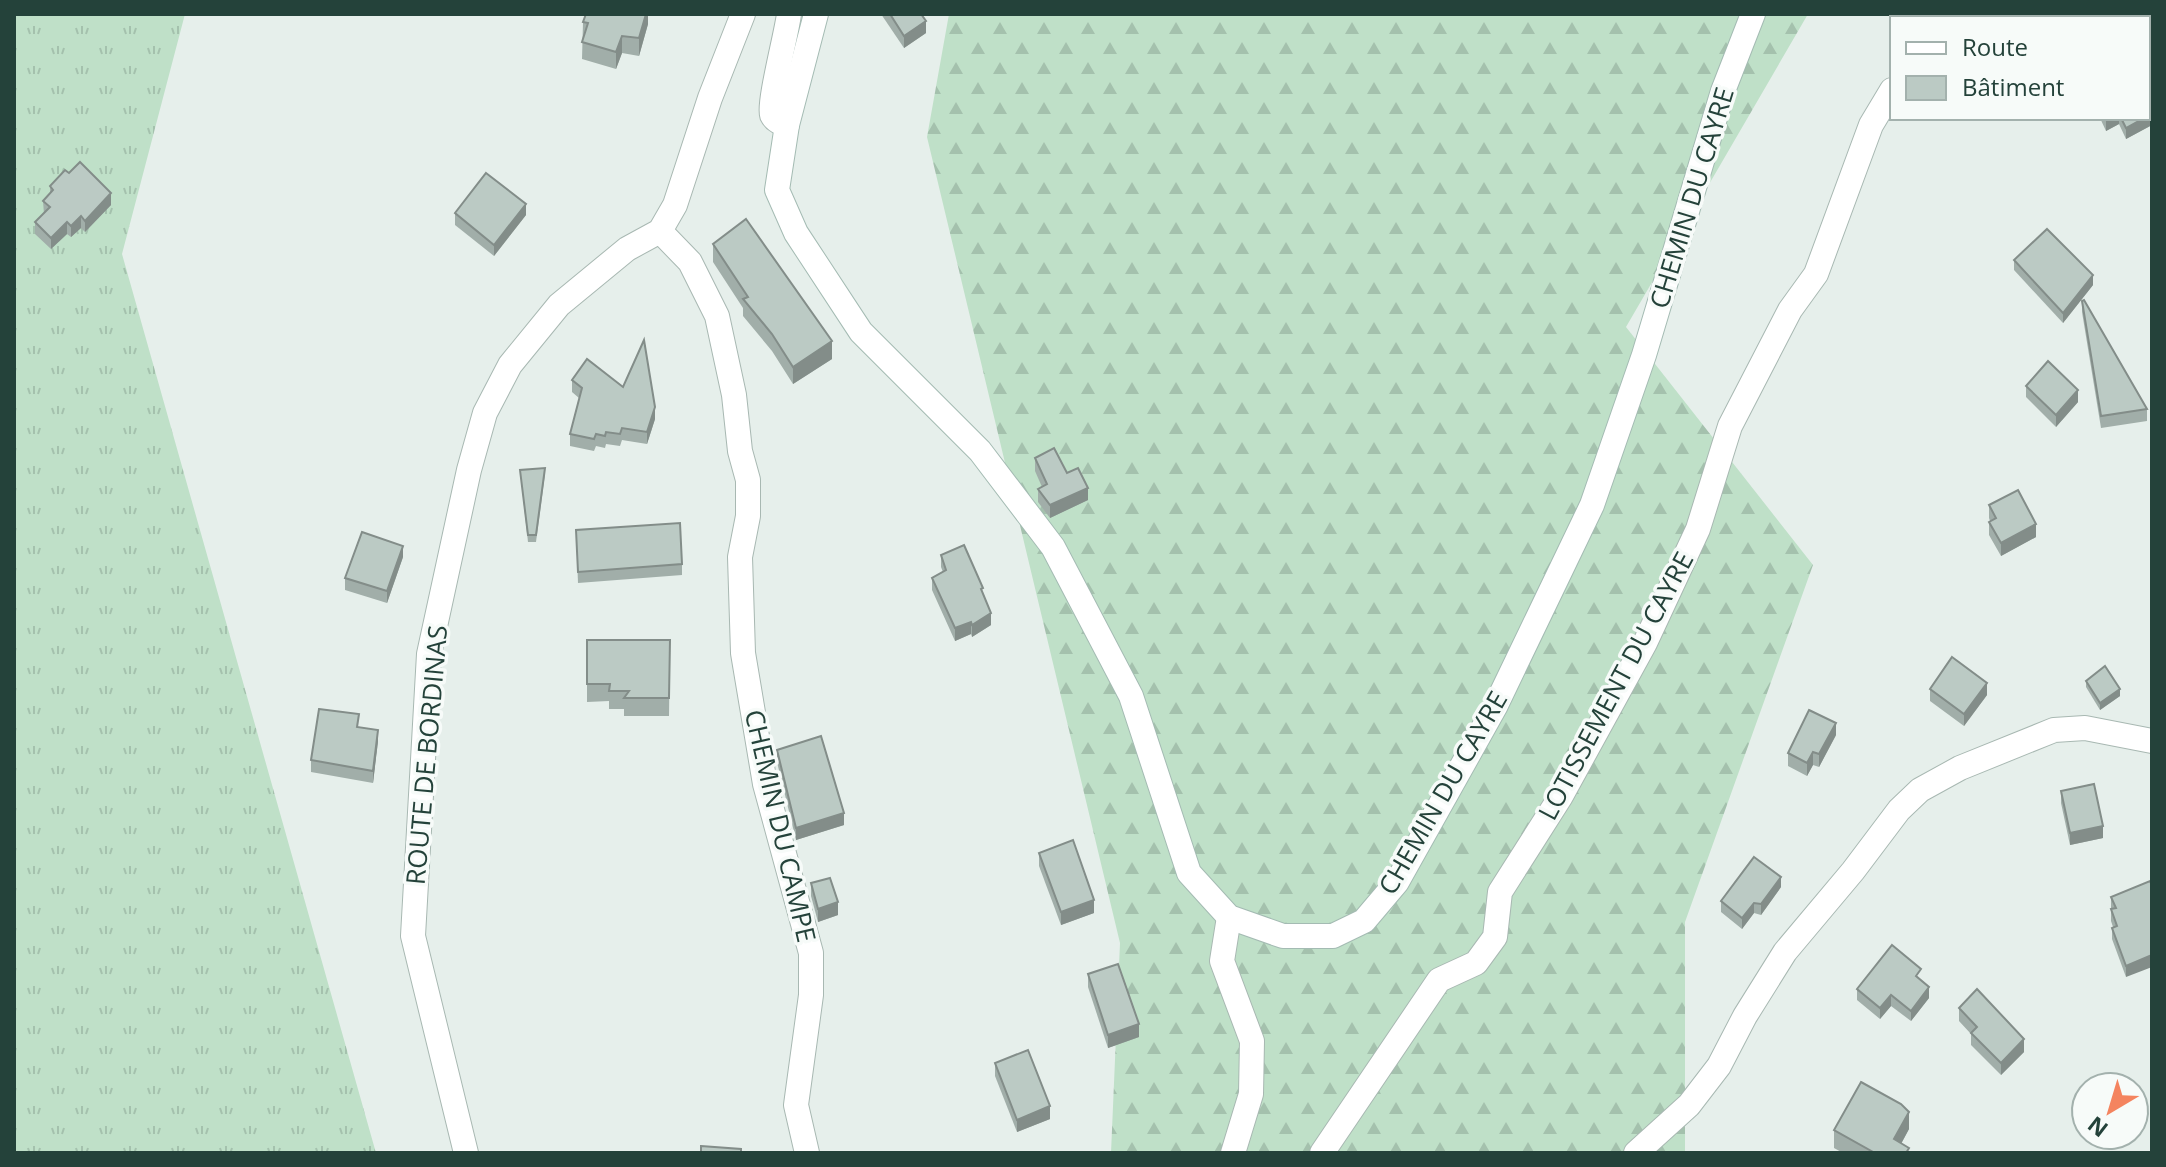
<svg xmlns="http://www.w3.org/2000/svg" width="2166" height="1167" viewBox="0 0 2166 1167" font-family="'Open Sans',sans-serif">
<defs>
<pattern id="grass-tufts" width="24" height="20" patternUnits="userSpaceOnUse" patternTransform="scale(2)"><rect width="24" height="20" fill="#bfe0c8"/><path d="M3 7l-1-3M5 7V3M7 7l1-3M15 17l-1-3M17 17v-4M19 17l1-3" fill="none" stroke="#a4c1ad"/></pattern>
<pattern id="forest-firs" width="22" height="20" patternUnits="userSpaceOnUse" patternTransform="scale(2)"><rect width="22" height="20" fill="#bfe0c8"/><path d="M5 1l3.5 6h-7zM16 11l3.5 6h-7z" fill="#a4c1ad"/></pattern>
</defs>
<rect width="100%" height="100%" fill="#e6efeb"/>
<path fill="url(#grass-tufts)" d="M 14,14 L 185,14 L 122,254 L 376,1153 L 14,1153 Z"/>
<path fill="url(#forest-firs)" d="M 949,14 L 1808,14 L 1626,327 L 1813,565 L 1685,922 L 1685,1153 L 1111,1153 L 1120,943 L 927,137 Z"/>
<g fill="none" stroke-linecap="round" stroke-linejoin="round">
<g stroke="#a8b8b2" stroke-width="26">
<g id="street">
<path d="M 787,125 C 781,123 775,121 772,115 C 768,104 787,32 789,14"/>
<path d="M 660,231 L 690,262 L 717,316 L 734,395 L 740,451 L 748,480 L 748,516 L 740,557 L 743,653 L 765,784 L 811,953 L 811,995 L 796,1105 L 807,1153"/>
<path d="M 1229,917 L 1222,961 L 1252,1041 L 1251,1094 L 1233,1153"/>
<path d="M 466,1153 L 413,936 L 429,654 L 469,470 L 485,413 L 510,365 L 559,305 L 627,249 L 660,231 L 675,205 L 710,98 L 743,14"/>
<path d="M 1322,1153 L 1439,980 L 1476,963 L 1495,937 L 1500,892 L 1561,796 L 1645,643 L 1698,529 L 1730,426 L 1790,310 L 1816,274 L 1871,125 L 1892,90"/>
<path d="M 1636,1153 L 1689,1105 L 1719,1066 L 1745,1016 L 1785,952 L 1853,871 L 1899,810 L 1920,790 L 1960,768 L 2054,730 L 2085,728 L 2152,741"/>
</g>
</g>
<g stroke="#a4bbb3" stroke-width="26">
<path id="secondary" d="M 816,14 L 787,125 L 777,190 L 796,233 L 861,332 L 980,451 L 1053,547 L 1131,696 L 1189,873 L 1229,917 L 1283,936 L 1333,936 L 1364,921 L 1397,882 L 1495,707 L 1592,505 L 1644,355 L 1723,91 L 1753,14"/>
</g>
<use href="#street" stroke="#fff" stroke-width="24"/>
<use href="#secondary" stroke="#fff" stroke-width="24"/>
</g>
<g fill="#a1aea9">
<path d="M 648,14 L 648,24 L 639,56 L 622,53 L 616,69 L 582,59 L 583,22 Z"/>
<path d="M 881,14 L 921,14 L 926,33 L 904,48 Z"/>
<path d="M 1908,14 L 1926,14 L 1922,18 L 1912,18 Z"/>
<path d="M 2000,14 L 2063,14 L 2063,18 L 2002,18 Z"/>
<path d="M 2152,95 L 2152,125 L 2126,139 L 2119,124 L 2106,131 L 2100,118 L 2148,118 Z"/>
<path d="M 50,186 L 111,205 L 85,232 L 81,228 L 71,237 L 67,234 L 51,249 L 35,234 L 35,222 L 44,214 L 43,201 L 50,194 Z"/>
<path d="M 455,213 L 526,215 L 494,256 L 455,225 Z"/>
<path d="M 713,244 L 832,359 L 793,384 L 772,351 L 743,316 L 743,308 L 713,262 Z"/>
<path d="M 2014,260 L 2093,285 L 2063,323 L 2014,270 Z"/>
<path d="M 2082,301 L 2147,409 L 2147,421 L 2101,428 L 2082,312 Z"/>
<path d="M 572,380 L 655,419 L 647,444 L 622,440 L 620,446 L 606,444 L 605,448 L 596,446 L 594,451 L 570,446 L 570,434 L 579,398 L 572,392 Z"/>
<path d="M 2026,386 L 2078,402 L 2056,427 L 2026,397 Z"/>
<path d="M 1035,458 L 1067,473 L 1088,500 L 1050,518 L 1038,502 L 1038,489 L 1042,487 L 1035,471 Z"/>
<path d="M 520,470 L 545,474 L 536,542 L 528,542 Z"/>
<path d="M 1989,505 L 2036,537 L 2001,556 L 1989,535 L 1989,522 L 1990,521 L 1989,518 Z"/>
<path d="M 576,530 L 682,564 L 682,575 L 578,583 Z"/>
<path d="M 941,555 L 983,595 L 991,625 L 972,637 L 971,634 L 955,641 L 932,590 L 932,578 L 943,572 L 941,567 Z"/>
<path d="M 403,557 L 387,603 L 345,590 L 345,578 Z"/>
<path d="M 587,640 L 670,640 L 669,716 L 624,716 L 624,709 L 609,709 L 609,701 L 587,702 Z"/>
<path d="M 2086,681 L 2120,696 L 2100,710 L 2086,687 Z"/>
<path d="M 1930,689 L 1987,695 L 1964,726 L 1930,701 Z"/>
<path d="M 359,727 L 378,741 L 373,783 L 311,772 L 311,760 Z"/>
<path d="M 1836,735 L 1819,767 L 1813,765 L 1807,776 L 1788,766 L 1788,753 Z"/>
<path d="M 777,750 L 844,825 L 796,840 L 777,762 Z"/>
<path d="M 2061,791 L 2103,838 L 2070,845 L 2061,803 Z"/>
<path d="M 1039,853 L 1094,913 L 1061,925 L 1039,866 Z"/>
<path d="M 2150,881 L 2126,977 L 2112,939 L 2112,928 L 2113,927 L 2111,921 L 2111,897 Z"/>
<path d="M 811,883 L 838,915 L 818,922 L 811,896 Z"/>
<path d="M 1781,887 L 1761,915 L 1754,913 L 1742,929 L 1721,912 L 1721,901 Z"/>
<path d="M 1088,974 L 1139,1037 L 1108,1048 L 1088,987 Z"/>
<path d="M 1921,980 L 1929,998 L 1911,1021 L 1891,1006 L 1880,1019 L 1857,1000 L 1857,989 Z"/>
<path d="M 1959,1008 L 2024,1052 L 2001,1075 L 1971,1045 L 1971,1034 L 1959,1021 Z"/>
<path d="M 995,1063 L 1050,1119 L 1017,1132 L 995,1076 Z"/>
<path d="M 1909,1129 L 1901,1144 L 1909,1153 L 1843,1153 L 1834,1148 L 1834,1130 Z"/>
</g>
<g fill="#838d89">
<path d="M 646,14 L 648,14 L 648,24 L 639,56 L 639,38 Z"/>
<path d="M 1917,14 L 1926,14 L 1922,18 L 1917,18 Z"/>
<path d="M 2046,14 L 2063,14 L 2063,18 L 2039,18 Z"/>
<path d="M 926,21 L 926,33 L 904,48 L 904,36 Z"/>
<path d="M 622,36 L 622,53 L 616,69 L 616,52 Z"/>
<path d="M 2152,114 L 2152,125 L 2126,139 L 2126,128 L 2144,118 L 2148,118 L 2148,116 Z"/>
<path d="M 2108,118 L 2119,118 L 2119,124 L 2106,131 L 2106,119 Z"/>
<path d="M 111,193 L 111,205 L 85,232 L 85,221 Z"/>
<path d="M 526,204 L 526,215 L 494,256 L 494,245 Z"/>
<path d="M 81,216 L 81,228 L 71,237 L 71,226 Z"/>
<path d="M 67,222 L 67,234 L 51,249 L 51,238 Z"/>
<path d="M 2093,275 L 2093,285 L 2063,323 L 2063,313 Z"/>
<path d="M 832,341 L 832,359 L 793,384 L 793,367 Z"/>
<path d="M 2078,390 L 2078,402 L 2056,427 L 2056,415 Z"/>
<path d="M 655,407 L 655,419 L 647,444 L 647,432 Z"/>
<path d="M 1088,488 L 1088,500 L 1050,518 L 1050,505 Z"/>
<path d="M 2036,524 L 2036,537 L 2001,556 L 2001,543 Z"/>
<path d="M 403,546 L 403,557 L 387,603 L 387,591 Z"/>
<path d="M 991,613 L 991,625 L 972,637 L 972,625 Z"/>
<path d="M 971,622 L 971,634 L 955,641 L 955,628 Z"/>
<path d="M 1987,683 L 1987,695 L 1964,726 L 1964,714 Z"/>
<path d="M 2120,689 L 2120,696 L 2100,710 L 2100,703 Z"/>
<path d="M 1836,723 L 1836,735 L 1819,767 L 1819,754 Z"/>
<path d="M 378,730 L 378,741 L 373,783 L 373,771 Z"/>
<path d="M 1813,752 L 1813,765 L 1807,776 L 1807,763 Z"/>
<path d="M 844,813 L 844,825 L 796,840 L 796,828 Z"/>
<path d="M 2103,826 L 2103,838 L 2070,845 L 2070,833 Z"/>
<path d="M 1781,877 L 1781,887 L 1761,915 L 1761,904 Z"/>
<path d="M 1094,900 L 1094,913 L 1061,925 L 1061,912 Z"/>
<path d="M 838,902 L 838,915 L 818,922 L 818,909 Z"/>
<path d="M 1754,903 L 1754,913 L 1742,929 L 1742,918 Z"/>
<path d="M 2152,955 L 2152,967 L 2126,977 L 2126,966 Z"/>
<path d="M 1929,987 L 1929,998 L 1911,1021 L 1911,1011 Z"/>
<path d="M 1891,995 L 1891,1006 L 1880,1019 L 1880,1008 Z"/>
<path d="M 1139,1024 L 1139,1037 L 1108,1048 L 1108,1035 Z"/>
<path d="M 2024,1039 L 2024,1052 L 2001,1075 L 2001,1063 Z"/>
<path d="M 1050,1106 L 1050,1119 L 1017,1132 L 1017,1120 Z"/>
<path d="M 1909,1112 L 1909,1129 L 1896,1153 L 1894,1139 Z"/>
</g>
<g fill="#bbcac4" stroke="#838d89" stroke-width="2">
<path d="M 586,14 L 646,14 L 639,38 L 622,36 L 616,52 L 582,42 L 588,23 L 583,22 Z"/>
<path d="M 890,14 L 921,14 L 926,21 L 904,36 Z"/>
<path d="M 2008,14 L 2046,14 L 2039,18 L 2011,18 Z"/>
<path d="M 2148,87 L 2152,95 L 2152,114 L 2148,116 Z"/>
<path d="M 2121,118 L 2144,118 L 2126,128 Z"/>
<path d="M 80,162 L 111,193 L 85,221 L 81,216 L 71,226 L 67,222 L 51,238 L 35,222 L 50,207 L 43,201 L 53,190 L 50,186 L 65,170 L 69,173 Z"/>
<path d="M 486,173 L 526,204 L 494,245 L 455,213 Z"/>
<path d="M 746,219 L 832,341 L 793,367 L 772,334 L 743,299 L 748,297 L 713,244 Z"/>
<path d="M 2047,229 L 2093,275 L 2063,313 L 2014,260 Z"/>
<path d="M 2084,300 L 2147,409 L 2101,416 L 2082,301 Z"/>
<path d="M 644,340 L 655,407 L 647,432 L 622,428 L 620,434 L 606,432 L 605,436 L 596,434 L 594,439 L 570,434 L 582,388 L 572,380 L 587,359 L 623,387 Z"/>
<path d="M 2048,361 L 2078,390 L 2056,415 L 2026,386 Z"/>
<path d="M 1054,448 L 1067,473 L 1078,468 L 1088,488 L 1050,505 L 1038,489 L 1047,484 L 1035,458 Z"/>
<path d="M 545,468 L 536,535 L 528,535 L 520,470 Z"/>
<path d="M 2018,490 L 2036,524 L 2001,543 L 1989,522 L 1996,518 L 1989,505 Z"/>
<path d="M 680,523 L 682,564 L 578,572 L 576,530 Z"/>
<path d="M 362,532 L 403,546 L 387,591 L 345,578 Z"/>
<path d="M 964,545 L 983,588 L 981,589 L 991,613 L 972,625 L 971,622 L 955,628 L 932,578 L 946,570 L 941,555 Z"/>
<path d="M 587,640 L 670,640 L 669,698 L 624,698 L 629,691 L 609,691 L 610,684 L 587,684 Z"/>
<path d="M 1952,657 L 1987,683 L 1964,714 L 1930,689 Z"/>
<path d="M 2105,666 L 2120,689 L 2100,703 L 2086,681 Z"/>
<path d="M 319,709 L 359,714 L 357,727 L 378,730 L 373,771 L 311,760 Z"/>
<path d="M 1809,710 L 1836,723 L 1819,754 L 1813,752 L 1807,763 L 1788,753 Z"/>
<path d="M 821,736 L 844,813 L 796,828 L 777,750 Z"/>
<path d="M 2094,784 L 2103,826 L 2070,833 L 2061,791 Z"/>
<path d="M 1073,840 L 1094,900 L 1061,912 L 1039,853 Z"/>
<path d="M 1754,857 L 1781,877 L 1761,904 L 1754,903 L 1742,918 L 1721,901 Z"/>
<path d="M 830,878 L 838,902 L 818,909 L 811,883 Z"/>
<path d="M 2150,881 L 2152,886 L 2152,955 L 2126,966 L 2112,928 L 2117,926 L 2111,909 L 2116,908 L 2111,897 Z"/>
<path d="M 1892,945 L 1921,969 L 1916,976 L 1929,987 L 1911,1011 L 1891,995 L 1880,1008 L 1857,989 Z"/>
<path d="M 1118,964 L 1139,1024 L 1108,1035 L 1088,974 Z"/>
<path d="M 1977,989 L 2024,1039 L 2001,1063 L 1971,1033 L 1977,1027 L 1959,1008 Z"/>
<path d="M 1028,1050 L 1050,1106 L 1017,1120 L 995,1063 Z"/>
<path d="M 1861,1082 L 1901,1104 L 1909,1112 L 1894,1139 L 1909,1148 L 1906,1153 L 1875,1153 L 1834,1130 Z"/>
<path d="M 701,1146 L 741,1149 L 741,1153 L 701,1153 Z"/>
</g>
<g text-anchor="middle" stroke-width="7" stroke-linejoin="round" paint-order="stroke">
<g font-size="26" fill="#24423a" stroke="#f7fbf9">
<text transform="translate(1692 198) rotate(-73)" y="9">CHEMIN DU CAYRE</text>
<text transform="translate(1616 686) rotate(-62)" y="9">LOTISSEMENT DU CAYRE</text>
<text transform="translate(427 755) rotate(-85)" y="9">ROUTE DE BORDINAS</text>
<text transform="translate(1443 793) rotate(-60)" y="9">CHEMIN DU CAYRE</text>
<text transform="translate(780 826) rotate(77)" y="9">CHEMIN DU CAMPE</text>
</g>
</g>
<rect width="2166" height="1167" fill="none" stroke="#24423a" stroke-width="32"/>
<rect x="1890" y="16" width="260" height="104" fill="#f7fbf9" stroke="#a3b1ad" stroke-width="2"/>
<rect x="1906" y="42" width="40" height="12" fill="#ffffff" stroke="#a3b1ad" stroke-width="2"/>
<text x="1962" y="56" font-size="24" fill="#24423a">Route</text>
<rect x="1906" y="76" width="40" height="24" fill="#bbcac4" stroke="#a3b1ad" stroke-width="2"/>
<text x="1962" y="96" font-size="24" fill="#24423a">Bâtiment</text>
<g transform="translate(2110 1111) rotate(218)"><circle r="38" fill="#f7fbf9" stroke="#a3b1ad" stroke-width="2"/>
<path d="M0-6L14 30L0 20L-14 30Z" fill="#f4845f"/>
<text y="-12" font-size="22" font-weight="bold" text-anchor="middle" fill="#24423a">N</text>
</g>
</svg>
